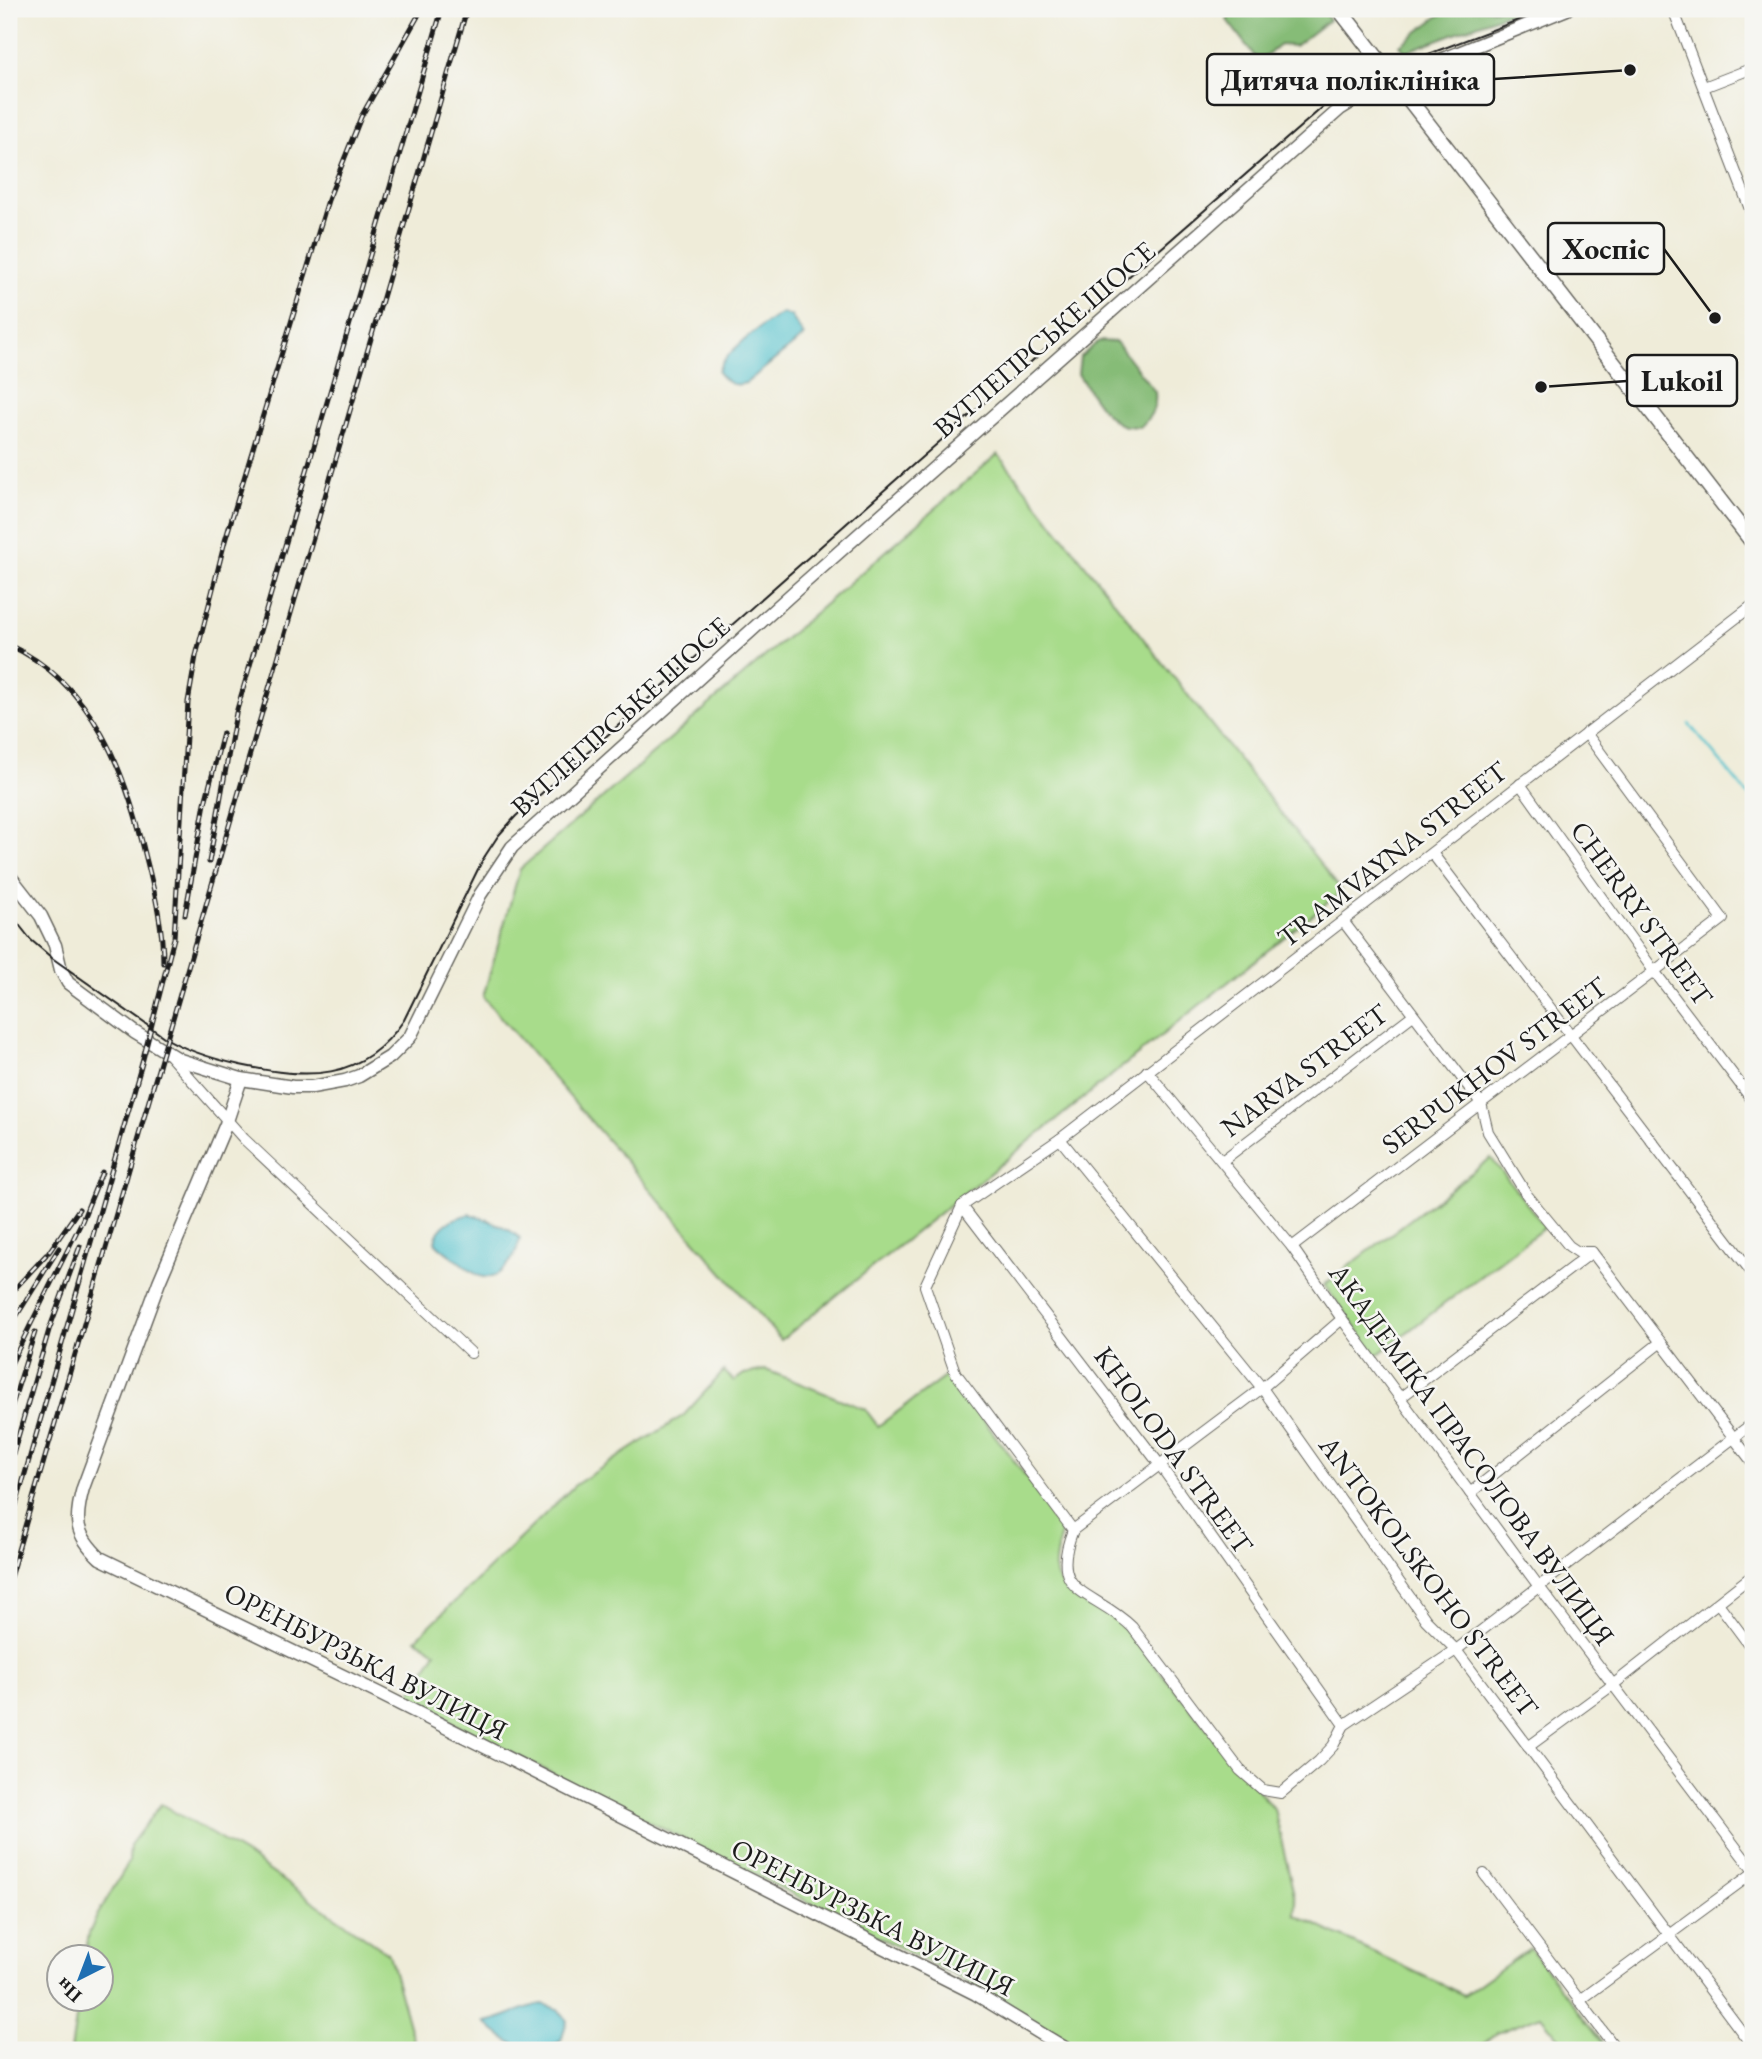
<svg xmlns="http://www.w3.org/2000/svg" width="1762" height="2059" viewBox="0 0 1762 2059" font-family="'EB Garamond',serif">
<rect width="100%" height="100%" fill="#f6f6f2"/>
<filter id="ink" filterUnits="userSpaceOnUse"><feTurbulence type="fractalNoise" baseFrequency=".0143" numOctaves="2"/><feDisplacementMap in="SourceGraphic" scale="14" xChannelSelector="R" yChannelSelector="G"/><feConvolveMatrix kernelMatrix="1 2 1 2 8 2 1 2 1" color-interpolation-filters="sRGB"/></filter>
<filter id="wash" filterUnits="userSpaceOnUse"><feTurbulence type="fractalNoise" baseFrequency=".00686" numOctaves="4" result="noise"/><feDisplacementMap in="SourceGraphic" scale="28" xChannelSelector="R" yChannelSelector="G"/><feGaussianBlur stdDeviation="1.57" result="paint"/><feColorMatrix in="noise" values="0 0 0 0 0 0 0 0 0 0 0 0 0 0 0 0 0 1.4 0 .05"/><feComposite in="paint" operator="in"/></filter>
<g filter="url(#wash)">
<rect width="100%" height="100%" fill="#efecd9"/>
<g fill="#a8dc8b" stroke="#627c54" stroke-width="2">
<path d="M 998,454 L 1342,891 L 781,1340 L 483,997 L 520,869 Z"/>
<path d="M 1491,1158 L 1545,1227 L 1377,1355 L 1324,1285 Z"/>
<path d="M 766,1370 L 865,1409 L 878,1426 L 949,1374 L 1063,1526 C 1060,1540 1054,1555 1055,1569 C 1058,1594 1085,1601 1103,1611 C 1109,1615 1115,1620 1121,1624 L 1274,1809 L 1296,1903 L 1295,1915 L 1464,1995 L 1530,1948 L 1609,2050 L 1569,2050 L 1541,2016 L 1497,2033 L 1476,2050 L 1076,2050 L 978,1987 L 406,1700 L 436,1652 L 416,1639 L 575,1485 L 684,1415 L 724,1371 L 734,1381 L 744,1374 Z"/>
<path d="M 161,1804 L 245,1854 L 389,1954 L 416,2050 L 71,2050 L 79,2000 L 102,2000 L 102,1958 L 85,1957 L 89,1933 L 98,1914 L 129,1862 L 130,1845 Z"/>
</g>
<g fill="#86bc77" stroke="#516c4a" stroke-width="2">
<path d="M 1234,9 L 1324,9 L 1329,20 L 1295,46 L 1280,45 L 1261,59 L 1256,58 L 1227,20 Z"/>
<path d="M 1448,9 L 1519,9 L 1405,52 L 1400,45 Z"/>
<path d="M 1099,341 L 1116,342 L 1155,392 C 1157,407 1151,417 1140,427 C 1135,426 1127,427 1122,425 C 1105,419 1088,389 1078,374 L 1080,357 Z"/>
</g>
<g fill="#55c2cd" stroke="#386f74" stroke-width="2">
<path d="M 782,313 L 791,316 L 804,336 L 746,383 C 732,387 727,383 718,372 C 722,354 766,322 782,313 Z"/>
<path d="M 470,1214 C 486,1219 507,1226 520,1238 C 517,1255 501,1283 480,1276 C 472,1273 464,1265 457,1260 C 449,1254 441,1249 435,1242 C 438,1224 454,1218 470,1214 Z"/>
<path d="M 542,2004 L 558,2009 L 567,2021 L 561,2041 C 530,2057 508,2045 485,2022 C 506,2019 519,2008 542,2004 Z"/>
</g>
<g fill="none" stroke-linecap="round" stroke-linejoin="round">
<path stroke="#55c2cd" stroke-width="2.5" d="M 1689,724 L 1753,801"/>
</g>
</g>
<g filter="url(#ink)">
<g fill="none" stroke-linecap="round" stroke-linejoin="round">
<g stroke="#66655e" stroke-width="12">
<g id="minor">
<path d="M 1673,9 L 1753,217"/>
<path d="M 1704,87 L 1753,68"/>
<path d="M 1520,784 L 1654,971 L 1753,1101"/>
<path d="M 1432,853 L 1753,1274"/>
<path d="M 1343,921 L 1481,1103 L 1488,1132 L 1527,1195 L 1569,1246 L 1578,1252 L 1592,1252"/>
<path d="M 170,1056 L 244,1139 L 471,1353"/>
<path d="M 1147,1071 L 1292,1247 L 1342,1319 L 1540,1588 L 1753,1870"/>
<path d="M 1060,1139 L 1262,1388 L 1426,1620 L 1456,1650 L 1753,2047"/>
<path d="M 1222,1161 L 1413,1015"/>
<path d="M 962,1206 L 925,1286 L 955,1372 L 1073,1530 C 1047,1596 1093,1589 1132,1627 L 1240,1770 L 1263,1790 L 1281,1793 L 1319,1761 L 1333,1746 L 1344,1725 L 1456,1650 L 1753,1423"/>
<path d="M 962,1206 L 1060,1139 L 1753,605"/>
<path d="M 962,1206 L 1160,1465 L 1344,1725"/>
<path d="M 1292,1247 L 1723,919 L 1586,733"/>
<path d="M 1592,1252 L 1753,1463"/>
<path d="M 1400,1398 L 1591,1253"/>
<path d="M 1470,1493 L 1661,1342"/>
<path d="M 1073,1530 L 1262,1388 L 1342,1319"/>
<path d="M 1718,1603 L 1753,1650"/>
<path d="M 1528,1747 L 1614,1684 L 1753,1575"/>
<path d="M 1484,1874 L 1617,2050"/>
<path d="M 1579,2001 L 1753,1873"/>
</g>
</g>
<g stroke="#66655e" stroke-width="15">
<g id="tertiary">
<path d="M 9,875 L 41,916 L 55,945 L 61,970 L 68,983 L 134,1032 L 180,1060 L 241,1079 L 293,1087 L 312,1087 L 345,1081 L 359,1076 L 390,1057 L 410,1037 L 480,895 L 512,847 L 795,591 L 1340,109 L 1377,86 L 1567,9"/>
<path d="M 241,1079 L 226,1124 L 159,1282 L 83,1488 C 74,1521 75,1534 100,1558 L 378,1693 L 976,1994 L 1068,2050"/>
</g>
</g>
<g stroke="#66655e" stroke-width="17">
<path id="secondary" d="M 1339,9 L 1753,543"/>
</g>
<use href="#minor" stroke="#fff" stroke-width="10"/>
<use href="#tertiary" stroke="#fff" stroke-width="12"/>
<use href="#secondary" stroke="#fff" stroke-width="14"/>
<path stroke="#1c1c1c" stroke-width="2" d="M 9,912 L 31,940 L 52,958 L 164,1037 C 186,1051 214,1059 240,1065 C 307,1079 361,1083 404,1020 L 483,859 L 498,836 L 516,816 L 898,478 L 1340,92 L 1363,79 L 1547,9"/>
<g stroke="#1c1c1c" stroke-width="5">
<g id="rail">
<path d="M 9,645 C 94,684 126,773 146,858 C 155,893 163,927 163,963"/>
<path d="M 209,862 L 236,713 L 442,9"/>
<path d="M 185,915 L 205,803 L 223,733"/>
<path d="M 49,1252 L 79,1209"/>
<path d="M 9,1295 L 46,1255"/>
<path d="M 9,1328 L 59,1248"/>
<path d="M 9,1368 L 82,1221 L 102,1172"/>
<path d="M 9,1415 L 35,1332"/>
<path d="M 9,1468 L 49,1330 L 80,1246"/>
<path d="M 9,1530 L 142,1063 L 174,938 L 188,702 L 196,656 L 225,541 L 328,200 L 361,117 L 422,9"/>
<path d="M 9,1581 L 467,9"/>
</g>
</g>
<use href="#rail" stroke="#f6f6f2" stroke-width="2.5" stroke-dasharray="8" stroke-linecap="butt"/>
</g>
</g>
<g text-anchor="middle" stroke-width="5" stroke-linejoin="round" paint-order="stroke">
<g font-size="28" fill="#1c1c1c" stroke="#f6f6f2">
<text transform="translate(1044 339) rotate(-41)" y="10">ВУГЛЕГІРСЬКЕ ШОСЕ</text>
<text transform="translate(620 716) rotate(-42)" y="10">ВУГЛЕГІРСЬКЕ ШОСЕ</text>
<text transform="translate(1392 854) rotate(-38)" y="10">TRAMVAYNA STREET</text>
<text transform="translate(1642 913) rotate(54)" y="10">CHERRY STREET</text>
<text transform="translate(1494 1065) rotate(-37)" y="10">SERPUKHOV STREET</text>
<text transform="translate(1304 1070) rotate(-37)" y="10">NARVA STREET</text>
<text transform="translate(1174 1450) rotate(54)" y="10">KHOLODA STREET</text>
<text transform="translate(1472 1454) rotate(54)" y="10">АКАДЕМІКА ПРАСОЛОВА ВУЛИЦЯ</text>
<text transform="translate(1429 1576) rotate(53)" y="10">ANTOKOLSKOHO STREET</text>
<text transform="translate(366 1661) rotate(27)" y="10">ОРЕНБУРЗЬКА ВУЛИЦЯ</text>
<text transform="translate(873 1917) rotate(27)" y="10">ОРЕНБУРЗЬКА ВУЛИЦЯ</text>
</g>
</g>
<path fill="none" stroke="#1c1c1c" stroke-width="2.5" d="M1630 70L1494 79M1715 318L1664 249M1541 387L1627 381"/>
<g fill="#1c1c1c" stroke="#f6f6f2" stroke-width="2.5">
<circle cx="1630" cy="70" r="7"/>
<circle cx="1715" cy="318" r="7"/>
<circle cx="1541" cy="387" r="7"/>
</g>
<g fill="#f6f6f2" stroke="#1c1c1c" stroke-width="2.5">
<rect x="1207" y="54" width="287" height="51" rx="7"/>
<rect x="1548" y="223" width="116" height="51" rx="7"/>
<rect x="1627" y="355" width="110" height="51" rx="7"/>
</g>
<g font-size="30" text-anchor="middle" font-weight="bold" fill="#1c1c1c">
<text x="1350" y="90">Дитяча поліклініка</text>
<text x="1606" y="259">Хоспіс</text>
<text x="1682" y="391">Lukoil</text>
</g>
<rect width="1762" height="2059" fill="none" stroke="#f6f6f2" stroke-width="35"/>
<g transform="translate(80 1978) rotate(222)"><circle r="33" fill="#f6f6f2" stroke="#9f9f9c" stroke-width="2"/>
<path d="M0-5L12 26L0 18L-12 26Z" fill="#1f6fb2"/>
<text y="-10" font-size="19" font-weight="bold" text-anchor="middle" fill="#1c1c1c">Пн</text>
</g>
</svg>
